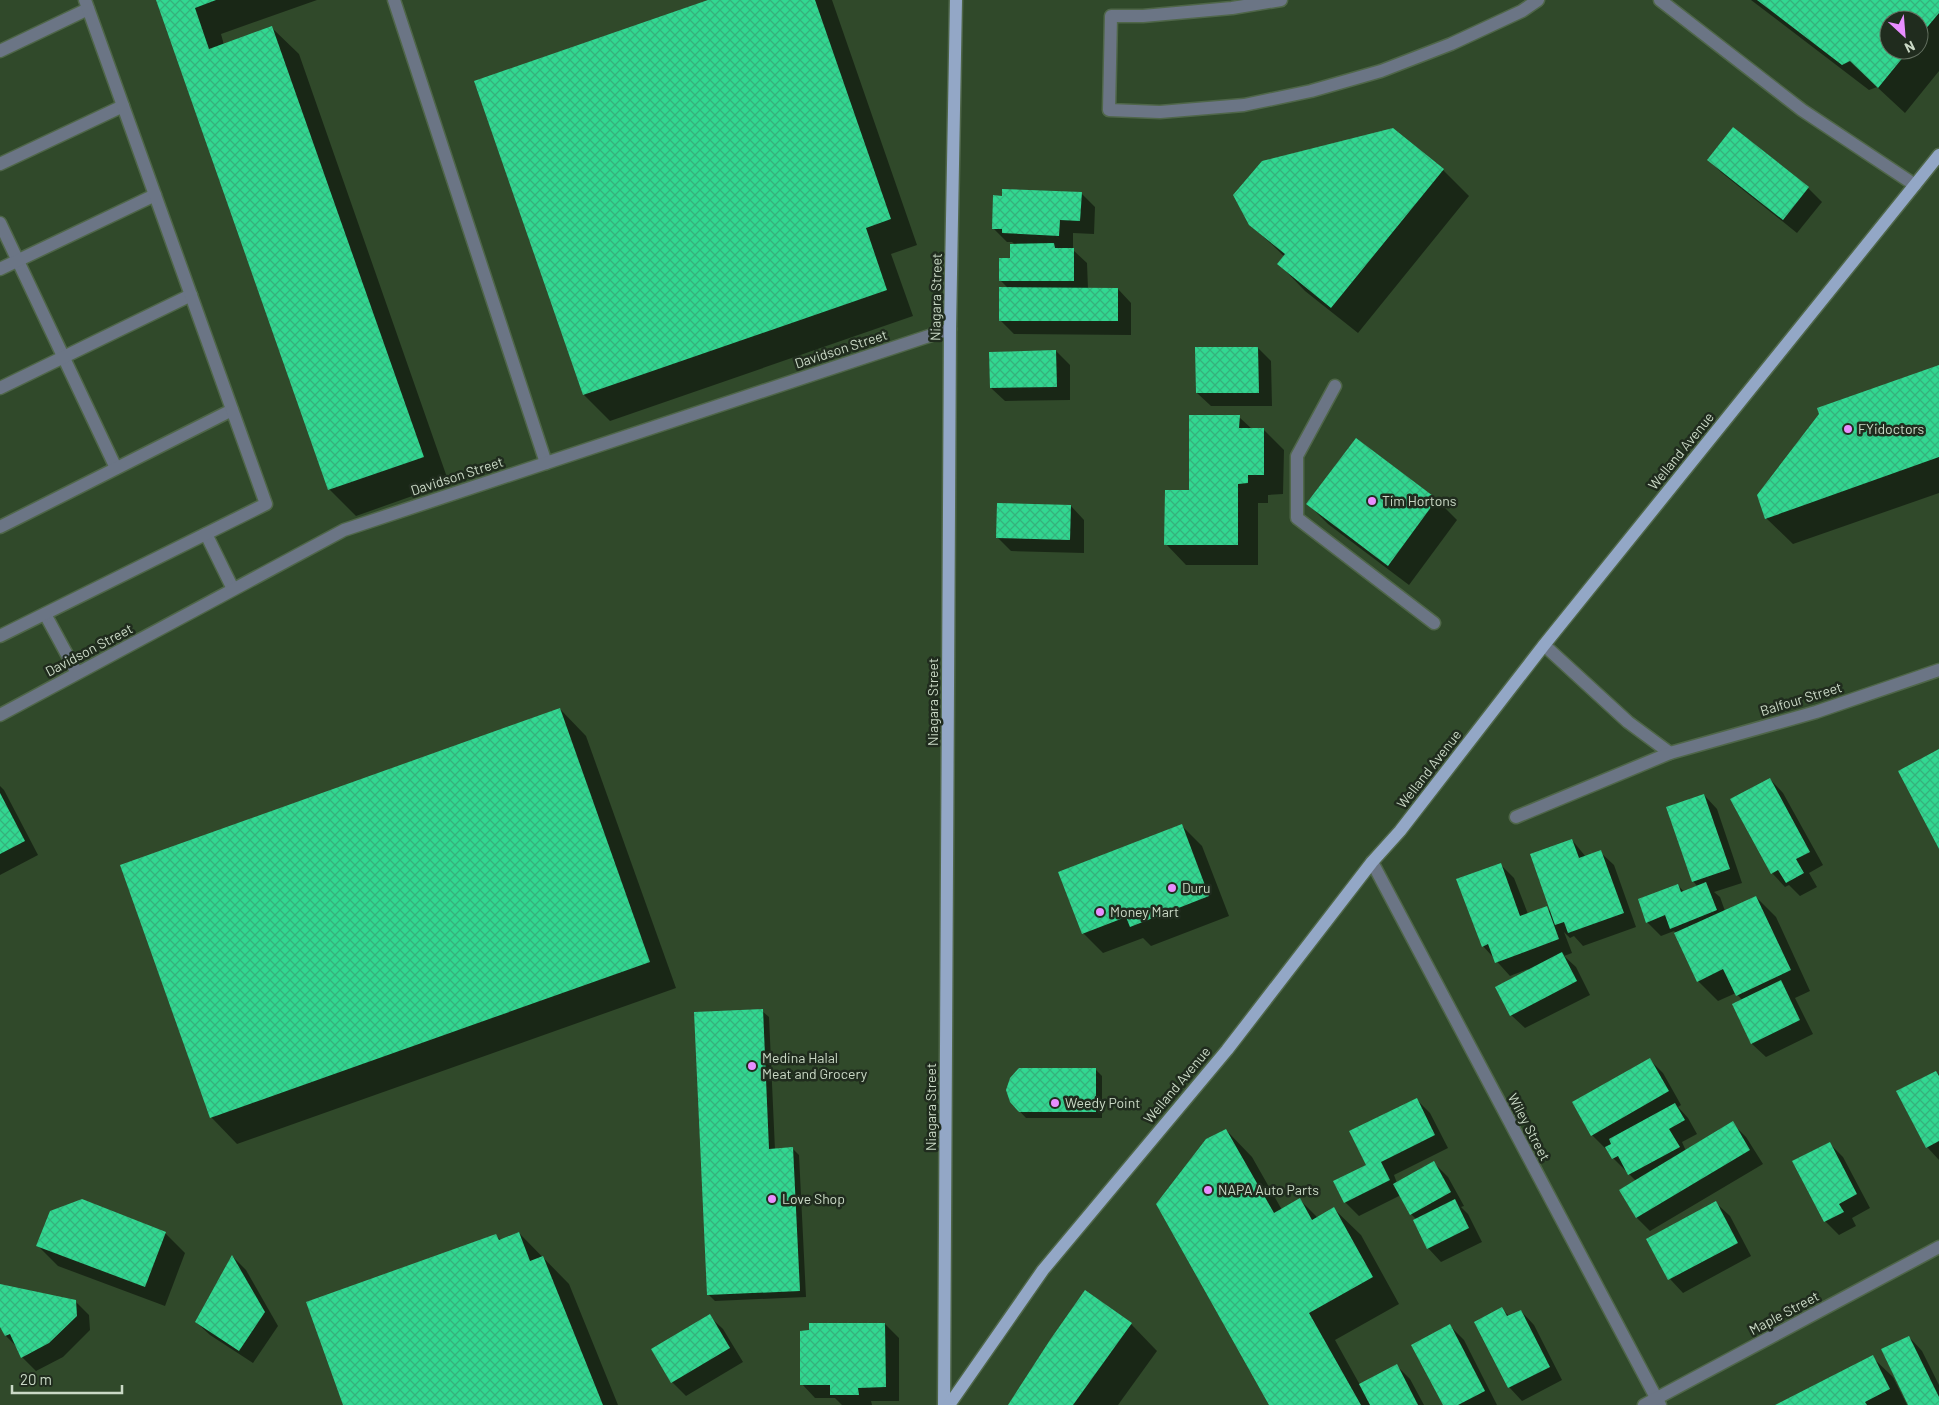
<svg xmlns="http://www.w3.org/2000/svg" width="1939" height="1405" viewBox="0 0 1939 1405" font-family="Barlow,sans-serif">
<defs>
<pattern id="building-cross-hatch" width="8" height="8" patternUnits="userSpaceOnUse" patternTransform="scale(1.25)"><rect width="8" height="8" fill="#32d791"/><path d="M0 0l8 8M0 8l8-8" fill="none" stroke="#35b27c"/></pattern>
</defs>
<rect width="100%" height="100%" fill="#30492a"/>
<g fill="#0007" fill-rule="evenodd">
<path d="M 158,0 L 317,0 L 221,34 L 224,45 L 272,28 L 299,54 L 449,483 L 356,516 L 329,489 Z"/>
<path d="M 712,0 L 832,0 L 917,245 L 891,254 L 913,316 L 610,421 L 584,395 Z"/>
<path d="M 1751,0 L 1939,0 L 1939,71 L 1905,113 L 1877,87 L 1869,90 ZM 1889,20 L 1919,20 L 1919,50 L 1889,50 Z"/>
<path d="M 1733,129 L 1808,188 L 1822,202 L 1797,233 L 1722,173 L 1708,160 Z"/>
<path d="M 1443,170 L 1469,196 L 1358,333 L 1305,291 L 1279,264 L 1285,257 L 1250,224 Z"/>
<path d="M 1081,193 L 1095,207 L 1094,234 L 1073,233 L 1073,250 L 1087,263 L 1088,289 L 1118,289 L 1131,303 L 1131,335 L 1014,334 L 1000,320 L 1008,288 L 1001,281 L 1011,260 L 1015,245 L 1012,242 L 1007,242 L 993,228 Z"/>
<path d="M 1258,348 L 1271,361 L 1272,406 L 1211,406 L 1197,393 Z"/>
<path d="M 1056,351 L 1070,365 L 1070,400 L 1005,401 L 991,388 Z"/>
<path d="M 1939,367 L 1939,493 L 1793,544 L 1766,518 Z"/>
<path d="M 1239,417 L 1252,429 L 1263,429 L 1284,450 L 1283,494 L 1268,495 L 1268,503 L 1258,503 L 1258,565 L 1186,565 L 1166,544 L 1190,491 Z"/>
<path d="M 1356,439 L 1437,500 L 1457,520 L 1409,585 L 1328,524 L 1308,504 Z"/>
<path d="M 1071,506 L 1084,520 L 1084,553 L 1011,551 L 997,537 Z"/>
<path d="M 560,709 L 586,736 L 676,988 L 237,1144 L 211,1117 Z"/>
<path d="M 1770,779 L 1783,793 L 1823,865 L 1809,873 L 1817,887 L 1800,896 L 1789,885 L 1785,887 L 1772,873 Z"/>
<path d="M 0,786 L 4,790 L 38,855 L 0,875 Z"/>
<path d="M 1704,795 L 1717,809 L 1742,883 L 1714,892 L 1720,897 L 1725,911 L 1756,897 L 1776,917 L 1810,991 L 1795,998 L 1813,1034 L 1766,1057 L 1752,1044 L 1733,1005 L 1742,1000 L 1736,993 L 1718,1001 L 1698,981 L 1677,934 L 1674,931 L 1661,936 L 1647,922 L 1678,885 L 1684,892 L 1698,887 L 1693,881 Z"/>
<path d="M 1182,826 L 1202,846 L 1229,916 L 1151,946 L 1143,938 L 1103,953 L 1083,933 Z"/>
<path d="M 1572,840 L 1586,857 L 1600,852 L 1614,865 L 1636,927 L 1583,946 L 1574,936 L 1570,938 L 1564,932 L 1572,953 L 1564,956 L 1576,967 L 1590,995 L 1525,1028 L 1511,1015 L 1528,969 L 1510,976 L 1483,946 L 1500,864 L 1514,878 L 1528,914 L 1546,907 L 1553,914 Z"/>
<path d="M 762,1011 L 769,1017 L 775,1150 L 793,1149 L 799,1155 L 806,1297 L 715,1301 L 708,1294 Z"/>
<path d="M 1650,1060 L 1663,1073 L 1681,1105 L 1678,1107 L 1688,1118 L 1697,1134 L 1682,1142 L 1686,1151 L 1732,1123 L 1746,1137 L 1763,1164 L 1650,1231 L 1637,1218 L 1621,1190 L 1636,1181 L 1613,1158 L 1607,1148 L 1605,1148 L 1592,1135 Z"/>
<path d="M 1096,1070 L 1102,1076 L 1102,1118 L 1026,1118 L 1011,1102 Z"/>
<path d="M 1936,1072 L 1939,1075 L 1939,1160 L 1927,1147 Z"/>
<path d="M 1416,1099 L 1430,1113 L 1448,1148 L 1394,1175 L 1397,1183 L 1434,1163 L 1448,1177 L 1464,1206 L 1461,1207 L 1468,1214 L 1482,1242 L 1441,1262 L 1428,1248 L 1417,1220 L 1411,1214 L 1401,1195 L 1359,1216 L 1345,1202 L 1368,1165 Z"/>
<path d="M 1226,1130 L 1252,1157 L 1282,1210 L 1300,1200 L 1318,1218 L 1334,1209 L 1361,1235 L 1399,1304 L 1335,1340 L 1360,1385 L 1397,1366 L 1410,1379 L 1424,1405 L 1270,1405 Z"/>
<path d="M 1829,1143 L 1843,1157 L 1870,1208 L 1852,1218 L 1856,1226 L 1839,1235 L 1825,1221 Z"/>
<path d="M 1716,1203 L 1730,1216 L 1751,1256 L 1683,1293 L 1670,1279 L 1648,1239 Z"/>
<path d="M 165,1233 L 185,1253 L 165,1306 L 58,1266 L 38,1246 Z"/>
<path d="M 519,1233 L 569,1284 L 618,1405 L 344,1405 L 496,1236 L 501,1240 Z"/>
<path d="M 233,1257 L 246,1270 L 278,1326 L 253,1363 L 210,1335 L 196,1322 Z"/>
<path d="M 0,1285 L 75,1301 L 89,1315 L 90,1330 L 63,1357 L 36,1371 L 22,1357 L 17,1347 L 6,1336 L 0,1324 Z"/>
<path d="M 1502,1309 L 1510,1317 L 1521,1311 L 1534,1325 L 1562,1380 L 1522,1401 L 1509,1387 Z"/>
<path d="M 709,1316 L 723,1329 L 743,1362 L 686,1396 L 672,1382 L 653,1349 Z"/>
<path d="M 885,1324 L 899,1338 L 899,1401 L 871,1401 L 872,1405 L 842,1405 L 835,1398 L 815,1398 L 802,1384 Z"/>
<path d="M 1131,1324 L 1157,1351 L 1118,1405 L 1010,1405 Z"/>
<path d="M 1450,1326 L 1464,1340 L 1497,1405 L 1444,1405 Z"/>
<path d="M 1909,1337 L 1922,1351 L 1939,1385 L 1939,1405 L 1910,1405 Z"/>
<path d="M 1872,1357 L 1893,1377 L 1907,1405 L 1778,1405 Z"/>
</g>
<g fill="url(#building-cross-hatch)">
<path d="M 156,0 L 216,0 L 195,8 L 209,49 L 272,26 L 424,457 L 328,490 Z"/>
<path d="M 708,0 L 815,0 L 891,219 L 866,228 L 887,290 L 583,395 L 474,81 Z"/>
<path d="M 1757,0 L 1939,0 L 1939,13 L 1919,37 L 1919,20 L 1889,20 L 1889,50 L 1909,50 L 1878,88 L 1850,61 L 1842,65 Z"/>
<path d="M 1733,127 L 1809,187 L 1783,220 L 1707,160 Z"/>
<path d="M 1393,128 L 1444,169 L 1331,308 L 1277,264 L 1285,254 L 1249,225 L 1233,195 L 1262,161 Z"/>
<path d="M 1002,189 L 1082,192 L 1080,221 L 1060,220 L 1059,236 L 1002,233 L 1002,229 L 992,229 L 993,195 L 1002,196 Z"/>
<path d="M 1054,243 L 1055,248 L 1074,248 L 1074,281 L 999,281 L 999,258 L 1010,258 L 1010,244 Z"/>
<path d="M 999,287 L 1118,288 L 1118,321 L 999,321 Z"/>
<path d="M 1195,347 L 1258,347 L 1259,393 L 1196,393 Z"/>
<path d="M 1056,350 L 1057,387 L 990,388 L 989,352 Z"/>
<path d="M 1939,365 L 1939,457 L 1765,519 L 1757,495 L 1819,414 L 1817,408 Z"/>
<path d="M 1189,415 L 1240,415 L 1239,428 L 1264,428 L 1264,475 L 1248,475 L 1248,483 L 1238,484 L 1238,545 L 1164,545 L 1165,490 L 1189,490 Z"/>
<path d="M 1356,438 L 1437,499 L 1388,566 L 1306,504 Z"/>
<path d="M 997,503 L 1071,505 L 1070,540 L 996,538 Z"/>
<path d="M 560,708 L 650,962 L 210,1118 L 120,865 Z"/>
<path d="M 1939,749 L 1939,849 L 1898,771 Z"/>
<path d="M 1770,778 L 1810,852 L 1796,859 L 1804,873 L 1786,883 L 1778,870 L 1771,874 L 1730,799 Z"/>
<path d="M 0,793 L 25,841 L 0,854 Z"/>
<path d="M 1704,794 L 1730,869 L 1692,882 L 1666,807 Z"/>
<path d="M 1182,824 L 1209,896 L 1130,927 L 1126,917 L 1082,934 L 1058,872 Z"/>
<path d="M 1572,839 L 1579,858 L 1601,850 L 1624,913 L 1568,933 L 1564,922 L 1555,925 L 1530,854 Z"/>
<path d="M 1501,863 L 1520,916 L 1547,906 L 1559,939 L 1495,963 L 1488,944 L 1482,947 L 1456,879 Z"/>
<path d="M 1706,882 L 1717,910 L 1670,929 L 1665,915 L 1646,923 L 1638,899 L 1678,884 L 1681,892 Z"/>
<path d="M 1756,896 L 1791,970 L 1736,996 L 1723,969 L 1697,982 L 1674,933 Z"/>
<path d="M 1562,952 L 1577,981 L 1510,1016 L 1495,987 Z"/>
<path d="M 1781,980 L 1800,1020 L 1751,1044 L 1732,1004 Z"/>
<path d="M 763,1009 L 769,1149 L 793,1147 L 800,1291 L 707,1295 L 694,1012 Z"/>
<path d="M 1650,1058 L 1669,1091 L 1591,1136 L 1572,1102 Z"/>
<path d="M 1019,1068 L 1096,1068 L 1096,1112 L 1019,1112 L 1010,1102 L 1006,1090 L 1010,1078 Z"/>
<path d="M 1936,1071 L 1939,1076 L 1939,1141 L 1926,1148 L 1896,1091 Z"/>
<path d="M 1417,1098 L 1435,1135 L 1381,1162 L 1390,1180 L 1344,1203 L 1333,1181 L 1366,1165 L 1349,1131 Z"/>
<path d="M 1675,1103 L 1685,1120 L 1669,1129 L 1680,1147 L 1628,1175 L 1618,1156 L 1612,1159 L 1605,1147 L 1611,1144 L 1609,1139 Z"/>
<path d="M 1733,1121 L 1750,1150 L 1636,1218 L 1619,1190 Z"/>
<path d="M 1226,1129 L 1274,1213 L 1300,1198 L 1312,1220 L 1334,1207 L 1373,1277 L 1309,1313 L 1361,1405 L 1269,1405 L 1156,1204 L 1206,1139 Z"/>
<path d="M 1830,1142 L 1857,1194 L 1839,1204 L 1844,1212 L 1824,1222 L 1792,1161 Z"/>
<path d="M 1434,1161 L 1451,1192 L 1410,1215 L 1393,1184 Z"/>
<path d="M 82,1199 L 166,1232 L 145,1287 L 36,1246 L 50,1211 Z"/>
<path d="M 1455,1199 L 1469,1228 L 1427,1249 L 1413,1220 Z"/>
<path d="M 1716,1201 L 1738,1243 L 1668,1280 L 1646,1239 Z"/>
<path d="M 519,1232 L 530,1261 L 543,1256 L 603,1405 L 343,1405 L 306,1302 L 496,1234 L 499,1240 Z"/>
<path d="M 232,1255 L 265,1312 L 239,1351 L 195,1322 Z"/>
<path d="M 0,1284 L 76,1300 L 77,1316 L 49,1343 L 21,1358 L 10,1334 L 5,1336 L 0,1327 Z"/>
<path d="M 1085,1290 L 1132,1323 L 1073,1405 L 1008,1405 L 1050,1340 Z"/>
<path d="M 1502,1307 L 1507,1316 L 1521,1310 L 1550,1367 L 1508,1388 L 1474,1322 Z"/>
<path d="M 710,1314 L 730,1348 L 671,1383 L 651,1349 Z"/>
<path d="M 809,1323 L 885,1323 L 886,1387 L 858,1388 L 859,1395 L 830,1395 L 830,1385 L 800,1385 L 800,1331 L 809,1330 Z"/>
<path d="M 1450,1324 L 1485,1391 L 1458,1405 L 1443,1405 L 1411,1345 Z"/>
<path d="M 1909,1336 L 1939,1397 L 1939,1405 L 1908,1405 L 1881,1349 Z"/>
<path d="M 1873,1355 L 1890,1389 L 1865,1402 L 1867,1405 L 1775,1405 Z"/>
<path d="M 1397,1364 L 1418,1405 L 1370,1405 L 1359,1384 Z"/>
</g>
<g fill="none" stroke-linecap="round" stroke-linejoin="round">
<g stroke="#4f6649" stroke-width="15">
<g id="minor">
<path d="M 394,0 L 546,463"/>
<path d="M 1281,0 L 1232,8 L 1143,16 L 1111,16 L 1109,110 L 1160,112 L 1244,105 L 1311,91 L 1381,71 L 1451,44 L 1522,11 L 1538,0"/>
<path d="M 1660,0 L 1802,110 L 1915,185"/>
<path d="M 0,51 L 88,9"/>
<path d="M 0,164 L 123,106"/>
<path d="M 0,223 L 116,468"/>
<path d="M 0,269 L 155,195"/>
<path d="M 1335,386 L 1297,456 L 1297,518 L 1434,623"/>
<path d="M 0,388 L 191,295"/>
<path d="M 0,527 L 232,410"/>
<path d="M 206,534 L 233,589"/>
<path d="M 45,614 L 77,673"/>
<path d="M 0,636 L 266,504 L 85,0"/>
<path d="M 1544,645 L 1628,722 L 1670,753"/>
<path d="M 0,715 L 344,530 L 950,329"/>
<path d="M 1516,817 L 1670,753 L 1816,712 L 1939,670"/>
<path d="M 1372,862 L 1660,1405"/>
<path d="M 1644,1405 L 1939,1247"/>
</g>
</g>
<g stroke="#4f6649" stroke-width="15">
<g id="major">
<path d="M 944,1405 L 950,329 L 956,0"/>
<path d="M 949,1405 L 1043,1270 L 1227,1050 L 1372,862 L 1400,831 L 1544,645 L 1939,155"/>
</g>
</g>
<use href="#minor" stroke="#6b7585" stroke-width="12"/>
<use href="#major" stroke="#93a7c6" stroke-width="12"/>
</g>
<g fill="#e88eff" stroke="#202c1e" stroke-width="2">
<circle cx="1848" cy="429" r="5"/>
<circle cx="1372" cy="501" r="5"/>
<circle cx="1172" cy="888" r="5"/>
<circle cx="1100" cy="912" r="5"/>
<circle cx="752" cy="1066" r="5"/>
<circle cx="1055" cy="1103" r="5"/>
<circle cx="1208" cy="1190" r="5"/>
<circle cx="772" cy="1199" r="5"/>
</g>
<g text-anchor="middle" stroke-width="5" stroke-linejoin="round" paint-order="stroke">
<g font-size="14" fill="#cad9c6" stroke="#202c1e">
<text transform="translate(936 297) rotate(-89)" y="5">Niagara Street</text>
<text transform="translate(841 349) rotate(-18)" y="5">Davidson Street</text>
<text transform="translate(1681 451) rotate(-51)" y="5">Welland Avenue</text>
<text transform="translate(457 476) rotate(-18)" y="5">Davidson Street</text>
<text transform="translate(89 650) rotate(-28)" y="5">Davidson Street</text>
<text transform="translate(1801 699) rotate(-17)" y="5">Balfour Street</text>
<text transform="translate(933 702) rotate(-90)" y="5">Niagara Street</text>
<text transform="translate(1429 769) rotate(-52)" y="5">Welland Avenue</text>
<text transform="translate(1177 1085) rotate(-50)" y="5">Welland Avenue</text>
<text transform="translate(931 1107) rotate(-90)" y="5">Niagara Street</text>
<text transform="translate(1529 1127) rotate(62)" y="5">Wiley Street</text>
<text transform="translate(1784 1313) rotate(-28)" y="5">Maple Street</text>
</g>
<g font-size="14" fill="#cad9c6" stroke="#202c1e" text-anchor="start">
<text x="1858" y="434">FYidoctors</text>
<text x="1382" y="506">Tim Hortons</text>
<text x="1182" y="893">Duru</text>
<text x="1110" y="917">Money Mart</text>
<text x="762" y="1063">Medina Halal<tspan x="762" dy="16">Meat and Grocery</tspan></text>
<text x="1065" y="1108">Weedy Point</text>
<text x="1218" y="1195">NAPA Auto Parts</text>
<text x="782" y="1204">Love Shop</text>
</g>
</g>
<g transform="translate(1904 35) rotate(154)"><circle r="24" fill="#202c1e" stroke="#647161"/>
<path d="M0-4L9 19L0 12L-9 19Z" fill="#e88eff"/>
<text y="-8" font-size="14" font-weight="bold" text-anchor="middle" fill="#cad9c6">N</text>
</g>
<path d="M12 1385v8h110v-8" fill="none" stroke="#cad9c6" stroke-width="2.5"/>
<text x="20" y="1385" font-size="15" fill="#cad9c6" stroke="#202c1e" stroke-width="4" paint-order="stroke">20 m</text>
</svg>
